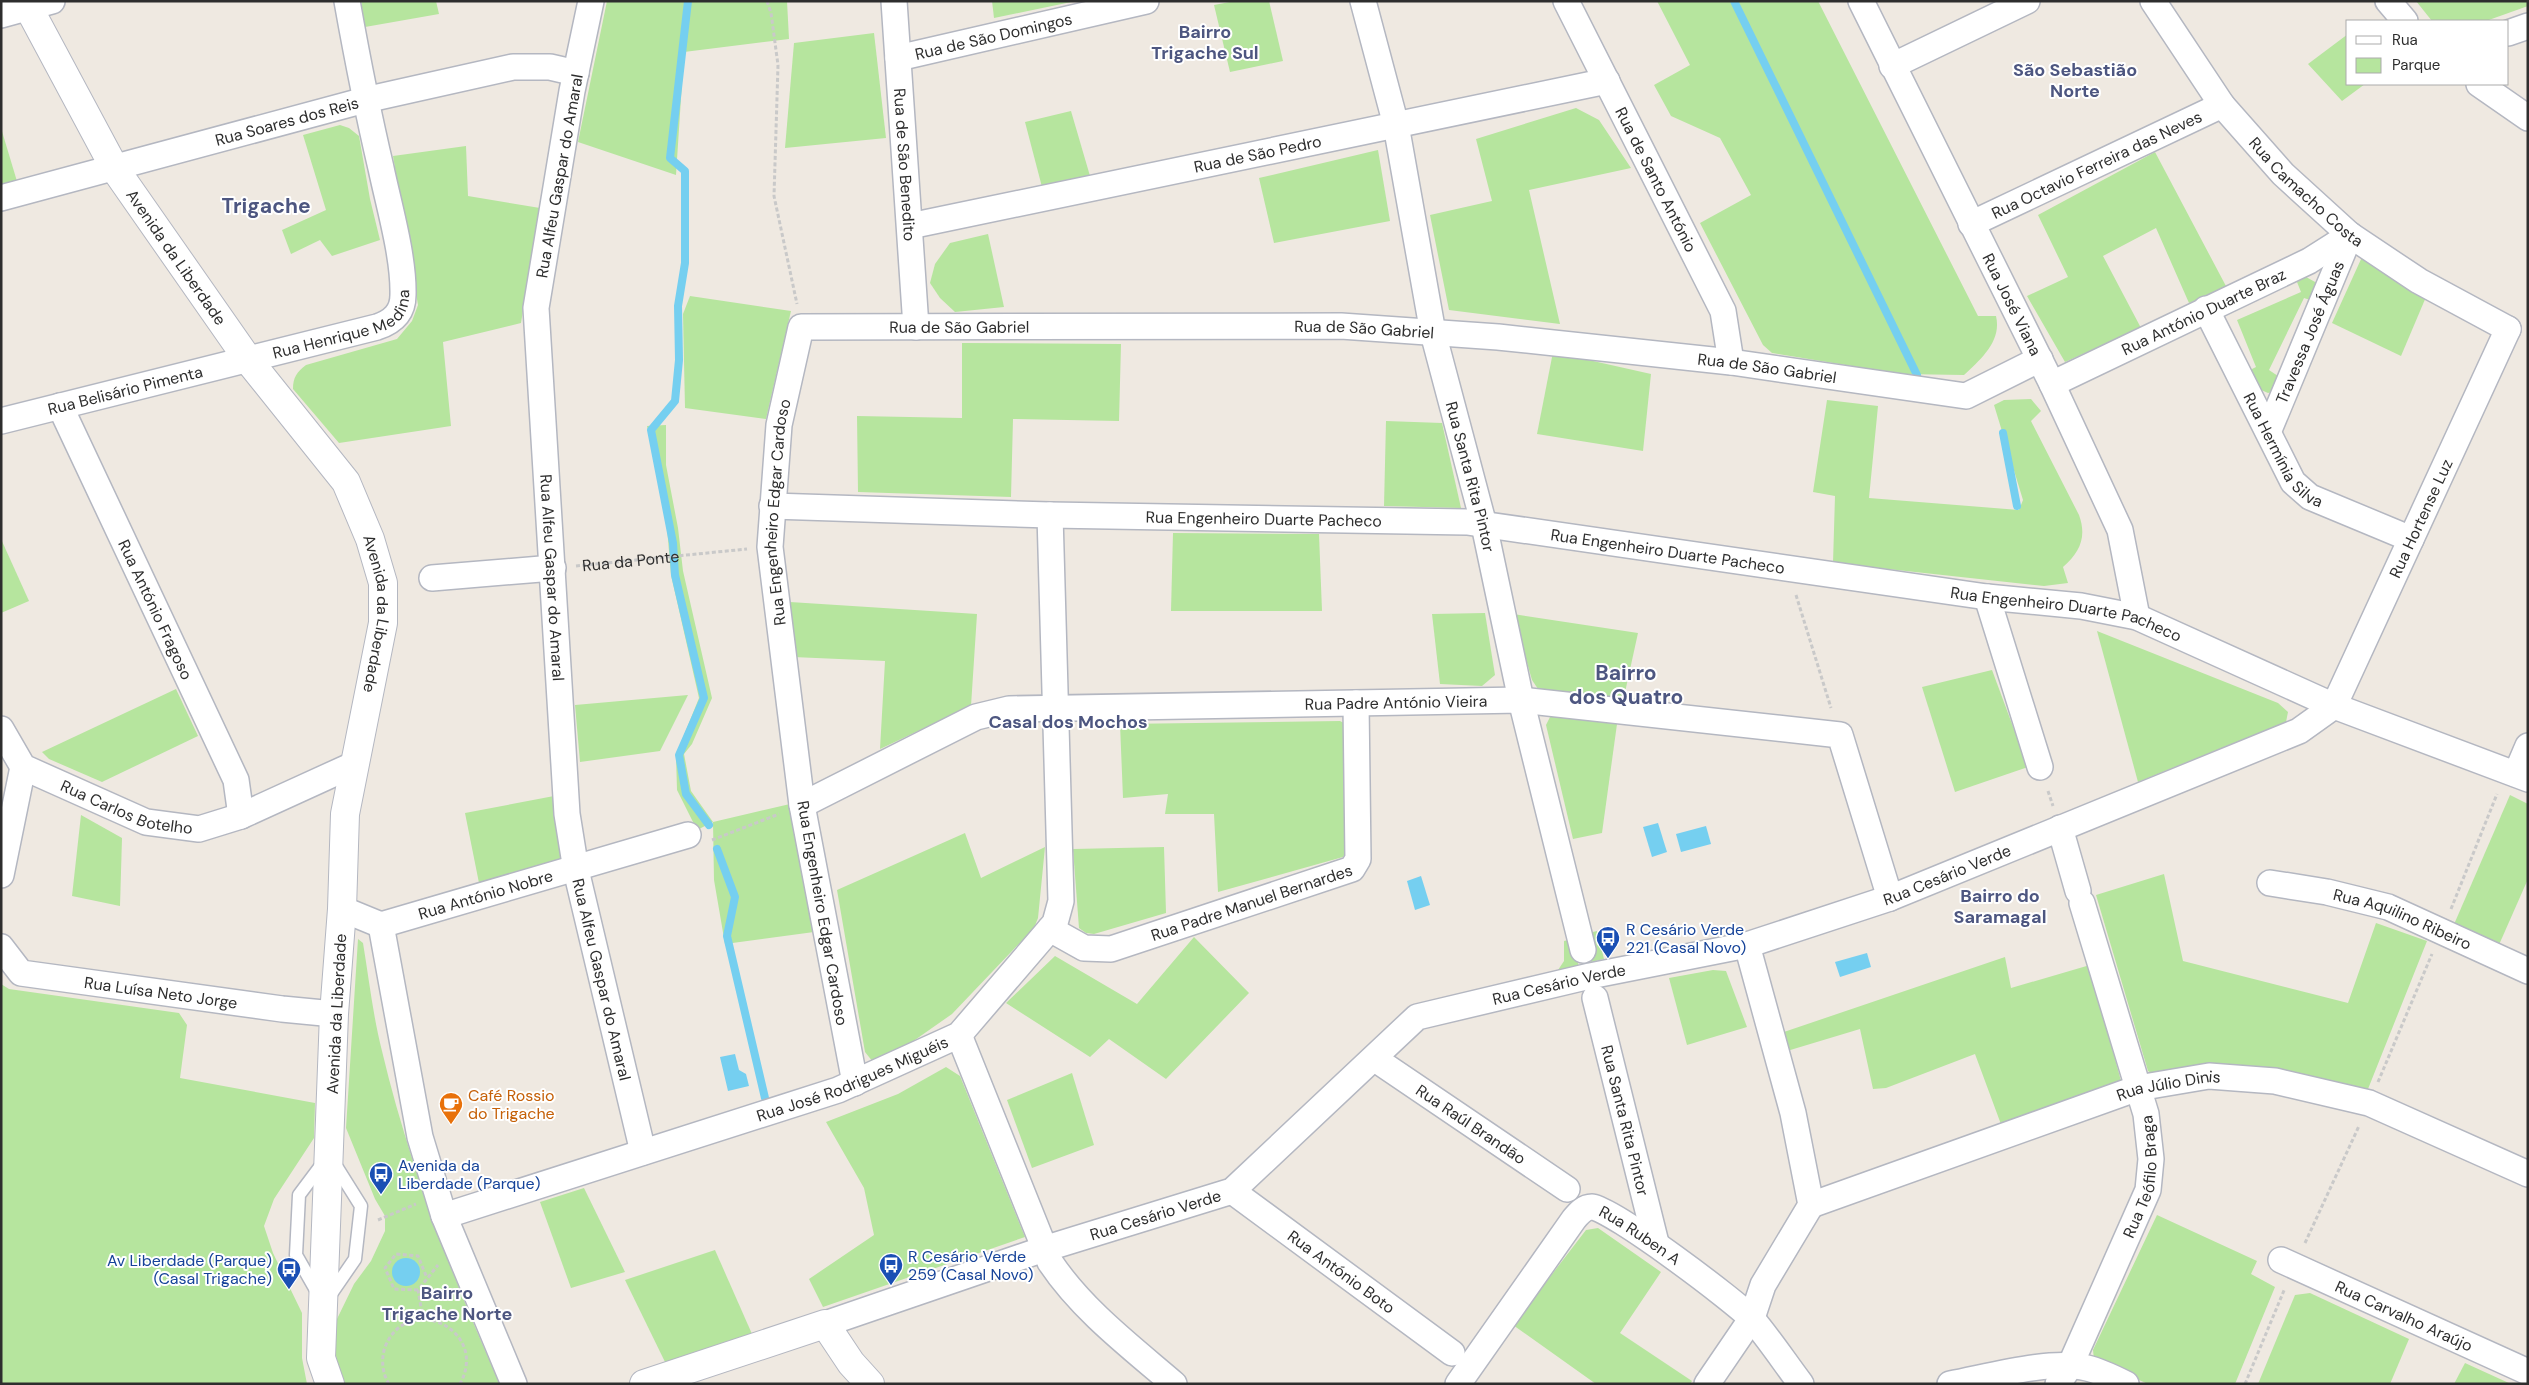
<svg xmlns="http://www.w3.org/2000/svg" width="2529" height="1385" viewBox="0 0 2529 1385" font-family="'DM Sans',sans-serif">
<rect width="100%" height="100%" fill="#efe9e1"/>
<g fill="#b6e59e">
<path d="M 361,1 L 436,1 L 439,14 L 365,27 Z"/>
<path d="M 607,1 L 787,1 L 789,39 L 684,52 L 676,175 L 578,142 Z"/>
<path d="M 992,1 L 1076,1 L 994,18 Z"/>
<path d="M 1235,1 L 1269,1 L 1283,61 L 1230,72 L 1214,5 Z"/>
<path d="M 1657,1 L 1818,1 L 1978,316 L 1996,316 C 2002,341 1981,359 1964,375 L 1901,374 L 1772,353 L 1763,345 L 1700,223 L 1751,195 L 1720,138 L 1671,116 L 1654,85 L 1690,65 Z"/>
<path d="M 2416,1 L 2528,1 L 2528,6 L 2486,21 L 2432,21 Z"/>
<path d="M 874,33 L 886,138 L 785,148 L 794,43 Z"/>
<path d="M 2348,34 L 2348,84 L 2365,84 L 2342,101 L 2308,64 Z"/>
<path d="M 1576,108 L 1599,120 L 1631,168 L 1529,190 L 1560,324 L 1449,310 L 1430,215 L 1492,201 L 1476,139 Z"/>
<path d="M 1071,111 L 1090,176 L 1042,187 L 1025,122 Z"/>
<path d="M 340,125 L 349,128 L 359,136 L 370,199 L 380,240 L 332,256 L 320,240 L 291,254 L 282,230 L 326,210 L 303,135 Z"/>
<path d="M 1,128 L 19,188 L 1,192 Z"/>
<path d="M 466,146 L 468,196 L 540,208 L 521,323 L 443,342 L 451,426 L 339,443 L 293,389 C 293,377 297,372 306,365 L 397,339 L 412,321 L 418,305 L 393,156 Z"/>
<path d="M 1378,150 L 1390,221 L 1274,243 L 1259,178 Z"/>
<path d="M 2155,152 L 2227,288 L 2189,303 L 2156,228 L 2103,256 L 2141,328 L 2065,362 L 2027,296 L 2068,277 L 2038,215 Z"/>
<path d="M 988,234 L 1004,307 L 955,312 L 940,298 L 930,283 L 935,264 L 950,243 Z"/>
<path d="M 2362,257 L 2426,297 L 2401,356 L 2332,323 Z"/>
<path d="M 2306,277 L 2317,283 L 2316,302 L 2304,298 L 2269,370 L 2278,376 L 2272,392 L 2268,393 L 2259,389 L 2248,371 L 2256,367 L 2237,320 L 2301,292 L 2297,282 Z"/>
<path d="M 690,296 L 791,311 L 766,419 L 685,408 L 683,314 Z"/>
<path d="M 962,343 L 1121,344 L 1119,421 L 1013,419 L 1011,497 L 858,492 L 857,416 L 962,418 Z"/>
<path d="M 1553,352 L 1651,374 L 1643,451 L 1537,434 Z"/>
<path d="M 2031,399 L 2041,411 L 2031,421 L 2079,515 C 2087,537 2080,552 2063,567 L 2068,583 L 2044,586 L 1833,563 L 1835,496 L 1813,492 L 1827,400 L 1878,406 L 1869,498 L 2019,510 L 2023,500 L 1994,405 L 2004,400 Z"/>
<path d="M 1386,421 L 1442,423 L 1461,508 L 1384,506 Z"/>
<path d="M 666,425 L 666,465 L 678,528 L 683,571 L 712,698 L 692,744 L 684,754 L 691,791 L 713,822 L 790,804 L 814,932 L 725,944 L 714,880 L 713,822 L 697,830 L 677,790 L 676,755 L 699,698 L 671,575 L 667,528 L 647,426 Z"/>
<path d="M 1173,533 L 1319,534 L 1322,611 L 1171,611 Z"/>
<path d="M 1,539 L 29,601 L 1,613 Z"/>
<path d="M 790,602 L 977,614 L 971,706 L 880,749 L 885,661 L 793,657 Z"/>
<path d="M 1485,613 L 1495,675 L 1482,686 L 1440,684 L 1432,614 Z"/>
<path d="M 1513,614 L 1638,633 L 1622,706 L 1540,692 L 1532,680 Z"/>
<path d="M 2097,631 L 2278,703 L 2288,712 L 2286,722 L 2138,782 Z"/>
<path d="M 1992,670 L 2028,767 L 1955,792 L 1922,687 Z"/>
<path d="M 176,689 L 198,736 L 102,782 L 49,759 L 42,752 Z"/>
<path d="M 688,695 L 660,751 L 580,762 L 575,705 Z"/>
<path d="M 1551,715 L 1617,724 L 1602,833 L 1573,839 L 1546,725 Z"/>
<path d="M 1340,721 L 1344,723 L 1346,852 L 1343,857 L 1218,892 L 1214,814 L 1165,814 L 1168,794 L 1123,798 L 1120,724 Z"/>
<path d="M 2510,795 L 2528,804 L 2528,879 L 2498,947 L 2452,929 Z"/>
<path d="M 554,796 L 561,863 L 479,883 L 465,813 Z"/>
<path d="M 81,815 L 122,838 L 120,906 L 72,896 Z"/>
<path d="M 965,833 L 981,878 L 1045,847 L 1038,918 L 1034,928 L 952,1014 L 882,1063 L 873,1062 L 865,1052 L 837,890 Z"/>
<path d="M 1164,847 L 1166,913 L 1094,934 L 1086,933 L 1079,928 L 1073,849 Z"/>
<path d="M 2164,874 L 2183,961 L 2348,1003 L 2376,923 L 2427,941 L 2368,1089 L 2248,1067 L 2159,1078 L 2148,1071 L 2096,895 Z"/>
<path d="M 1597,931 L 1604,959 L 1591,962 L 1584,934 Z"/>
<path d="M 1194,937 L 1249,993 L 1166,1079 L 1109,1039 L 1090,1057 L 1006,1003 L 1055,956 L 1137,1004 Z"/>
<path d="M 358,939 L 363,943 C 369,979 373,1016 382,1051 C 408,1161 453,1280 500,1384 L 346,1384 L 338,1373 L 335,1346 L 337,1319 L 354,1284 L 371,1261 L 385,1231 L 385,1216 L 375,1199 L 346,1128 Z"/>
<path d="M 1572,939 L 1579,967 L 1567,971 L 1558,970 L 1564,961 L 1564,941 Z"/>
<path d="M 2005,957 L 2011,988 L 2090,965 L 2121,1081 L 2002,1127 L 1975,1054 L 1886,1088 L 1873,1089 L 1860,1029 L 1787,1051 L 1778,1034 Z"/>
<path d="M 1713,970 L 1726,971 L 1747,1027 L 1687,1045 L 1669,978 Z"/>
<path d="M 1,984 L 9,989 L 179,1013 L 187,1025 L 180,1078 L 315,1103 L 314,1138 L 274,1199 L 264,1226 L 273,1253 L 302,1313 L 302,1358 L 307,1384 L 1,1384 Z"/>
<path d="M 946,1067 L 960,1076 L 1025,1237 L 823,1307 L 809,1279 L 874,1235 L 864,1188 L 826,1122 L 898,1094 Z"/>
<path d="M 1072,1073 L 1094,1145 L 1032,1168 L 1007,1100 Z"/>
<path d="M 584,1188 L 625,1272 L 571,1288 L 540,1202 Z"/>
<path d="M 2157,1215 L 2257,1261 L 2251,1274 L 2275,1287 L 2235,1384 L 2148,1384 L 2094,1360 L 2093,1350 Z"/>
<path d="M 1598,1228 L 1661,1272 L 1620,1333 L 1692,1381 L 1690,1384 L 1596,1384 L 1513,1325 L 1586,1230 Z"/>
<path d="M 715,1250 L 752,1334 L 666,1364 L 625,1280 Z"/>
<path d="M 2310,1293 L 2409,1339 L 2390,1384 L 2258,1384 L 2295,1295 Z"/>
<path d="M 2465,1363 L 2511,1384 L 2454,1384 Z"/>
</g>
<g fill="#75cff0">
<path d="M 1658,823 L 1667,852 L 1652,857 L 1643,827 Z"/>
<path d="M 1706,826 L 1711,844 L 1681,852 L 1676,834 Z"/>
<path d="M 1421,876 L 1430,905 L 1415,910 L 1407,881 Z"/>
<path d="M 1867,953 L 1871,967 L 1840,977 L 1835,962 Z"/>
<path d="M 735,1054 L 739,1070 L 746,1074 L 749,1086 L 728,1091 L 720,1057 Z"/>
<circle cx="406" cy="1272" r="14"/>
</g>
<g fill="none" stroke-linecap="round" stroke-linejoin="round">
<g stroke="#75cff0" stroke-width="8">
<path d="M 688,1 L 670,158 L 685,171 L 685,263 L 678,306 L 679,360 L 675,401 L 651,430 L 673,543 L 675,575 L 704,698 L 679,755 L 686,794 L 709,825"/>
<path d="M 1734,1 L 1917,375"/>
<path d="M 2003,433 L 2017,506"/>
<path d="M 717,849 L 735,897 L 727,936 L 765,1098"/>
</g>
<g stroke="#b4b7c1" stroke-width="15">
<path id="lane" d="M 329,1155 L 361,1206 L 355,1259 L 324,1304 L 296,1255 L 299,1195 Z"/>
</g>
<g stroke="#b4b7c1" stroke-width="28">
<g id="street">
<path id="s2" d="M 591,1 L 572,91 L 536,308 L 567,814 L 576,870 L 643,1152"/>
<path id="s3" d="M 894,1 L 916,327"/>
<path id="s4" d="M 1363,1 L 1396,125 L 1433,333 L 1484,525 L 1521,700 L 1583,950"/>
<path id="s5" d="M 1566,1 L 1723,311 L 1731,362"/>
<path id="s6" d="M 1861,1 L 2052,384 L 2120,530 L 2137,617"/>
<path id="s7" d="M 2153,1 L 2222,105 L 2283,174 L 2350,235 L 2419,281 L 2508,329"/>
<path d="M 2388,1 L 2405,21"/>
<path d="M 1,15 L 52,1"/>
<path d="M 2508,33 L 2528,26"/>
<path id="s8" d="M 898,58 L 1146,1"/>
<path d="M 1892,66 L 2027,1"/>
<path d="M 2479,84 L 2528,118"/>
<path id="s9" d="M 1,198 L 365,100 L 513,67 L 550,67 L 576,73"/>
<path id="s10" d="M 1971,224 L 2222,105"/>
<path id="s11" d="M 910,226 L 1607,81"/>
<path id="s12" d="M 2206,309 L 2293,482 L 2310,497 L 2411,539"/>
<path id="s13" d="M 2052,384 L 2309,261 L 2350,235"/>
<path id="s14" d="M 60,406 L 236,780 L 241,816"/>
<path id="s15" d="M 1,421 L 377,327 C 392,322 403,313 403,295 C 404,257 389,206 381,168 C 368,113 357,57 347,1"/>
<path id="s16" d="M 2269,430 L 2350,235"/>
<path id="s17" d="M 772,506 L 1050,515 L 1467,522 L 1987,597 L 2081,606 L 2137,617 L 2334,706 L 2528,779"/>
<path d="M 432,578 L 553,568"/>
<path d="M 1987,597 L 2040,767"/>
<path id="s18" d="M 1,729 L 23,767 L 146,822 L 199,829 L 241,816 L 355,764"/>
<path d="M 2516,774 L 2528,746"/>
<path id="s19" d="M 802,805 L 976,717 L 1009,709 L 1521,700 L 1840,735 L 1890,898"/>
<path d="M 2060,828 L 2078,891"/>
<path d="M 1,875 L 23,767"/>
<path id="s20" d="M 2270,883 L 2327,892 L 2388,907 L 2528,971"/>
<path id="s21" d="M 342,909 L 381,925 L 688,835"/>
<path d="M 381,925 L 420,1137 L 444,1216 L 514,1384"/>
<path id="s22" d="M 1050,929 L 1084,948 L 1111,949 L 1352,869 L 1358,859 L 1356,703"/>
<path id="s23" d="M 1,947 L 21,973 L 282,1009 L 334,1014"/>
<path id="s24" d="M 1595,998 L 1656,1243"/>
<path d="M 959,1035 L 1050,1262 C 1082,1310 1131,1347 1174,1384"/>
<path id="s25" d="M 1375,1059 L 1567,1189"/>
<path id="s26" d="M 855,1083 L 802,805 L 770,547 L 779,425 L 801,327 L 1341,326 L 1498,337 L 1731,362 L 1966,396 L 2040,359"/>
<path id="s27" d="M 1232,1191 L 1452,1353"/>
<path id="s28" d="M 1811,1205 L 2138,1088 L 2209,1076 L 2275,1081 L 2369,1103 L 2528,1174"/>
<path id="s29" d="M 444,1216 L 838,1090 L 959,1035 L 1055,923 L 1061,901 L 1050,515"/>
<path id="s30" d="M 2281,1260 L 2528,1372"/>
<path id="s31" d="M 825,1324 L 1044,1249 L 1232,1191 L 1417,1017 L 1590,976 L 1747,945 L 1890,898 L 2299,731 L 2334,706 L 2508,329"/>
<path id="s32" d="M 1458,1384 L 1574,1219 C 1579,1213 1584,1207 1592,1207 C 1610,1207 1738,1303 1753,1320 C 1770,1340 1785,1363 1801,1384"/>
<path d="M 1707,1384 L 1752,1318 L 1763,1285 L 1811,1205 L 1793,1113 L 1747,945"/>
<path d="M 1950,1384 C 1988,1377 2050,1359 2087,1368 C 2100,1371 2114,1378 2126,1384"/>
<path id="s33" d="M 2058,1384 L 2070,1366 L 2148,1190 L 2151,1159 L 2146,1114 L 2082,903"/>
</g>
</g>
<g stroke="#b4b7c1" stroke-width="30">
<g id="secondary">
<path id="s34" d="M 25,1 L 115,169 L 249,361 L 346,482 L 370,539 L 383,583 L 383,623 L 345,814 L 342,909 L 334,1014 L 321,1358 L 330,1384"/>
<path d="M 644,1384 L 825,1324 L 851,1363 L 870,1384"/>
</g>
</g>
<g stroke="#c9c9c9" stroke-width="3" stroke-dasharray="4 2.5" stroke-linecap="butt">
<path d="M 767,1 L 771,13 L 778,65 L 774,196 L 797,304"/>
<path id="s1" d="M 576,566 L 747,549"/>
<path d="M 1796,595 L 1831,708"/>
<path d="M 2048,791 L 2053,806"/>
<path d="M 712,840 L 779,814"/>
<path d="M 2451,909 L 2497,794"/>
<path d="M 2378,1082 L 2432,954"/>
<path d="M 378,1220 L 416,1204"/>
<path d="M 2305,1243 L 2359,1126"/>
<path d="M 418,1290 L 394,1289 L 385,1268 L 396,1254 L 418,1256 L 427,1278"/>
<path d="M 423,1319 L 418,1290 L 438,1265"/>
<path d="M 389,1384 C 382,1373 381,1359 385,1347 C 407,1291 490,1329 460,1384"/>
<path d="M 2245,1384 L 2285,1288"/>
</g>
<use href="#lane" stroke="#fff" stroke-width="12"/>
<use href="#street" stroke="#fff" stroke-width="25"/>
<use href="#secondary" stroke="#fff" stroke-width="28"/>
</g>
<defs>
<g id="bus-pin" transform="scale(1.25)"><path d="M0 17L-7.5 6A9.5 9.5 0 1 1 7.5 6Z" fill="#1a4fb4" stroke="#fff"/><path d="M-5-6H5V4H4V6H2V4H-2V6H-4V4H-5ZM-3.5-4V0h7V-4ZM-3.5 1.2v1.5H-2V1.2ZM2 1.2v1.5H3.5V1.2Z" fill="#fff"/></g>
<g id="cafe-pin" transform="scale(1.25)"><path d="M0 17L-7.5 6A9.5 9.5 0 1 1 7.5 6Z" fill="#e8710a" stroke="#fff"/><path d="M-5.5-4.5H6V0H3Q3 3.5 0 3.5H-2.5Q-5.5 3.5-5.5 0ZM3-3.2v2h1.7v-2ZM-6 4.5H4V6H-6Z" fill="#fff"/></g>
</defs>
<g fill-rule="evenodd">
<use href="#bus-pin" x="1608" y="938"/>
<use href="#cafe-pin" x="451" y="1104"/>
<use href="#bus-pin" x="381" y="1174"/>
<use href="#bus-pin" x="891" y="1265"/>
<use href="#bus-pin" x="289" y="1269"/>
</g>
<g text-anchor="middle" stroke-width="4" stroke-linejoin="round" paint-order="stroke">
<g font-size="16" fill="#2e2e2e" stroke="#fff">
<text dy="6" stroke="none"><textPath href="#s8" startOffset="98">Rua de São Domingos</textPath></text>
<text dy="6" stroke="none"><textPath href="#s9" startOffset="296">Rua Soares dos Reis</textPath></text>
<text dy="6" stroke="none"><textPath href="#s11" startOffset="355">Rua de São Pedro</textPath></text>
<text dy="6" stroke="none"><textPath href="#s3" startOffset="164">Rua de São Benedito</textPath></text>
<text dy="6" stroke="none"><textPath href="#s10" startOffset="139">Rua Octavio Ferreira das Neves</textPath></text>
<text transform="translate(559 176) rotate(-80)" y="6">Rua Alfeu Gaspar do Amaral</text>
<text dy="6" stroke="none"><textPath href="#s5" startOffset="200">Rua de Santo António</textPath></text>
<text dy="6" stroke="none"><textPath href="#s7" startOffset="246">Rua Camacho Costa</textPath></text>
<text dy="6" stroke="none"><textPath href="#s34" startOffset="298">Avenida da Liberdade</textPath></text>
<text dy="6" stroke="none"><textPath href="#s6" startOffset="339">Rua José Viana</textPath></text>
<text dy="6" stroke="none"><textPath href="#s13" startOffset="168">Rua António Duarte Braz</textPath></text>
<text dy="6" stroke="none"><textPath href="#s15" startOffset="359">Rua Henrique Medina</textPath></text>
<text dy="6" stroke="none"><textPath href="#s26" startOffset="924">Rua de São Gabriel</textPath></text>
<text dy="6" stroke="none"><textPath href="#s26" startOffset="1329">Rua de São Gabriel</textPath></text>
<text dy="6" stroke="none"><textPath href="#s16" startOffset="106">Travessa José Águas</textPath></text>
<text dy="6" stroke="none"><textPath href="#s26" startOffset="1734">Rua de São Gabriel</textPath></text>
<text dy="6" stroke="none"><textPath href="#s15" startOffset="128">Rua Belisário Pimenta</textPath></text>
<text dy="6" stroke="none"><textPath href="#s12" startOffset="162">Rua Hermínia Silva</textPath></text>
<text dy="6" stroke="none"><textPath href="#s4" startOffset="488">Rua Santa Rita Pintor</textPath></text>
<text dy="6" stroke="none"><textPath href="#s26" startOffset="578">Rua Engenheiro Edgar Cardoso</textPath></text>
<text dy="6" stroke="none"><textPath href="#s17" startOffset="492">Rua Engenheiro Duarte Pacheco</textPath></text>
<text dy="6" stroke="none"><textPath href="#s31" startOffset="1862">Rua Hortense Luz</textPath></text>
<text dy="6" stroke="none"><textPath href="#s17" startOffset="898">Rua Engenheiro Duarte Pacheco</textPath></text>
<text dy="6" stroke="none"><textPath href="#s1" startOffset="55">Rua da Ponte</textPath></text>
<text dy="6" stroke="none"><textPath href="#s2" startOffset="582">Rua Alfeu Gaspar do Amaral</textPath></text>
<text dy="6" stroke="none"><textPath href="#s14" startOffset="225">Rua António Fragoso</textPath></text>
<text dy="6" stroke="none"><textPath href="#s34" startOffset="718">Avenida da Liberdade</textPath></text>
<text dy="6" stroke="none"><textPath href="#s17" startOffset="1302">Rua Engenheiro Duarte Pacheco</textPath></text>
<text dy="6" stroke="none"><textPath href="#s19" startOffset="616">Rua Padre António Vieira</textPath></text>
<text dy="6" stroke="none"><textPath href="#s18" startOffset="156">Rua Carlos Botelho</textPath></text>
<text dy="6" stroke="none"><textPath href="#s31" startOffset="1232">Rua Cesário Verde</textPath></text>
<text dy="6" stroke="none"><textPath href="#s21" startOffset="151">Rua António Nobre</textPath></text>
<text dy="6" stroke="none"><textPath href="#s22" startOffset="214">Rua Padre Manuel Bernardes</textPath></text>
<text transform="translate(823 913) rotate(80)" y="6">Rua Engenheiro Edgar Cardoso</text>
<text dy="6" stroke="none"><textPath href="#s20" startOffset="138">Rua Aquilino Ribeiro</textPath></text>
<text dy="6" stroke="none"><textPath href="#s2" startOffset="988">Rua Alfeu Gaspar do Amaral</textPath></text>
<text dy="6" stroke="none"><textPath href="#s31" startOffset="828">Rua Cesário Verde</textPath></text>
<text dy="6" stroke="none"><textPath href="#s23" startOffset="174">Rua Luísa Neto Jorge</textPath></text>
<text transform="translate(336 1014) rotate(-87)" y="6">Avenida da Liberdade</text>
<text dy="6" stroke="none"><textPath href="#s29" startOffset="431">Rua José Rodrigues Miguéis</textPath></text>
<text dy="6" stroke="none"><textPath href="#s28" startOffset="378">Rua Júlio Dinis</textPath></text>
<text dy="6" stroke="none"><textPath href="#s24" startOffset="126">Rua Santa Rita Pintor</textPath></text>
<text dy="6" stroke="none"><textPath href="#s25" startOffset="116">Rua Raúl Brandão</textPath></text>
<text dy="6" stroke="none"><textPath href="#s33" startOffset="226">Rua Teófilo Braga</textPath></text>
<text dy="6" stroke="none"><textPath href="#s31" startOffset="348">Rua Cesário Verde</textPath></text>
<text dy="6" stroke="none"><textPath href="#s32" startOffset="280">Rua Ruben A</textPath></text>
<text dy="6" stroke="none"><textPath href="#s27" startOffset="136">Rua António Boto</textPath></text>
<text dy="6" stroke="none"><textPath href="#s30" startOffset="135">Rua Carvalho Araújo</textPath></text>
</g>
<g font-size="16" fill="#164399" stroke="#fff" text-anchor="start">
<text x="1626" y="935">R Cesário Verde<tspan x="1626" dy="18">221 (Casal Novo)</tspan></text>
<text x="398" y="1171">Avenida da<tspan x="398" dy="18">Liberdade (Parque)</tspan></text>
<text x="908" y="1262">R Cesário Verde<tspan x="908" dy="18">259 (Casal Novo)</tspan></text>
<text x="272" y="1266" text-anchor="end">Av Liberdade (Parque)<tspan x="272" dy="18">(Casal Trigache)</tspan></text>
</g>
<g font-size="16" fill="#c56008" stroke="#fff" text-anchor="start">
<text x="468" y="1101">Café Rossio<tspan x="468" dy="18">do Trigache</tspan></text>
</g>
<g font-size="18" font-weight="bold" fill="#4d5680" stroke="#fff">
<text x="1205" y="38">Bairro<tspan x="1205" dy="21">Trigache Sul</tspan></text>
<text x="2075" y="76">São Sebastião<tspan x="2075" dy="21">Norte</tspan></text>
<text x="1068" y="728">Casal dos Mochos</text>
<text x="2000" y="902">Bairro do<tspan x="2000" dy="21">Saramagal</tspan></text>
<text x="447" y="1299">Bairro<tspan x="447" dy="21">Trigache Norte</tspan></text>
</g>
<g font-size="21" font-weight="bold" fill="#4d5680" stroke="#fff">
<text x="266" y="213">Trigache</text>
<text x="1626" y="680">Bairro<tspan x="1626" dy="24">dos Quatro</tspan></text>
</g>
</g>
<rect width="2529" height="1385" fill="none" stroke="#2e2e2e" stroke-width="5"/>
<rect x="2346" y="20" width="162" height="65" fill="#ffffff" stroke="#ababab"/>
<rect x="2356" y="36" width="25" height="8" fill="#ffffff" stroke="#ababab"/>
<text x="2392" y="45" font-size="15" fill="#2e2e2e">Rua</text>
<rect x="2356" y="58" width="25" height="15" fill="#b6e59e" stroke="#ababab"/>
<text x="2392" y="70" font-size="15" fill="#2e2e2e">Parque</text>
</svg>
